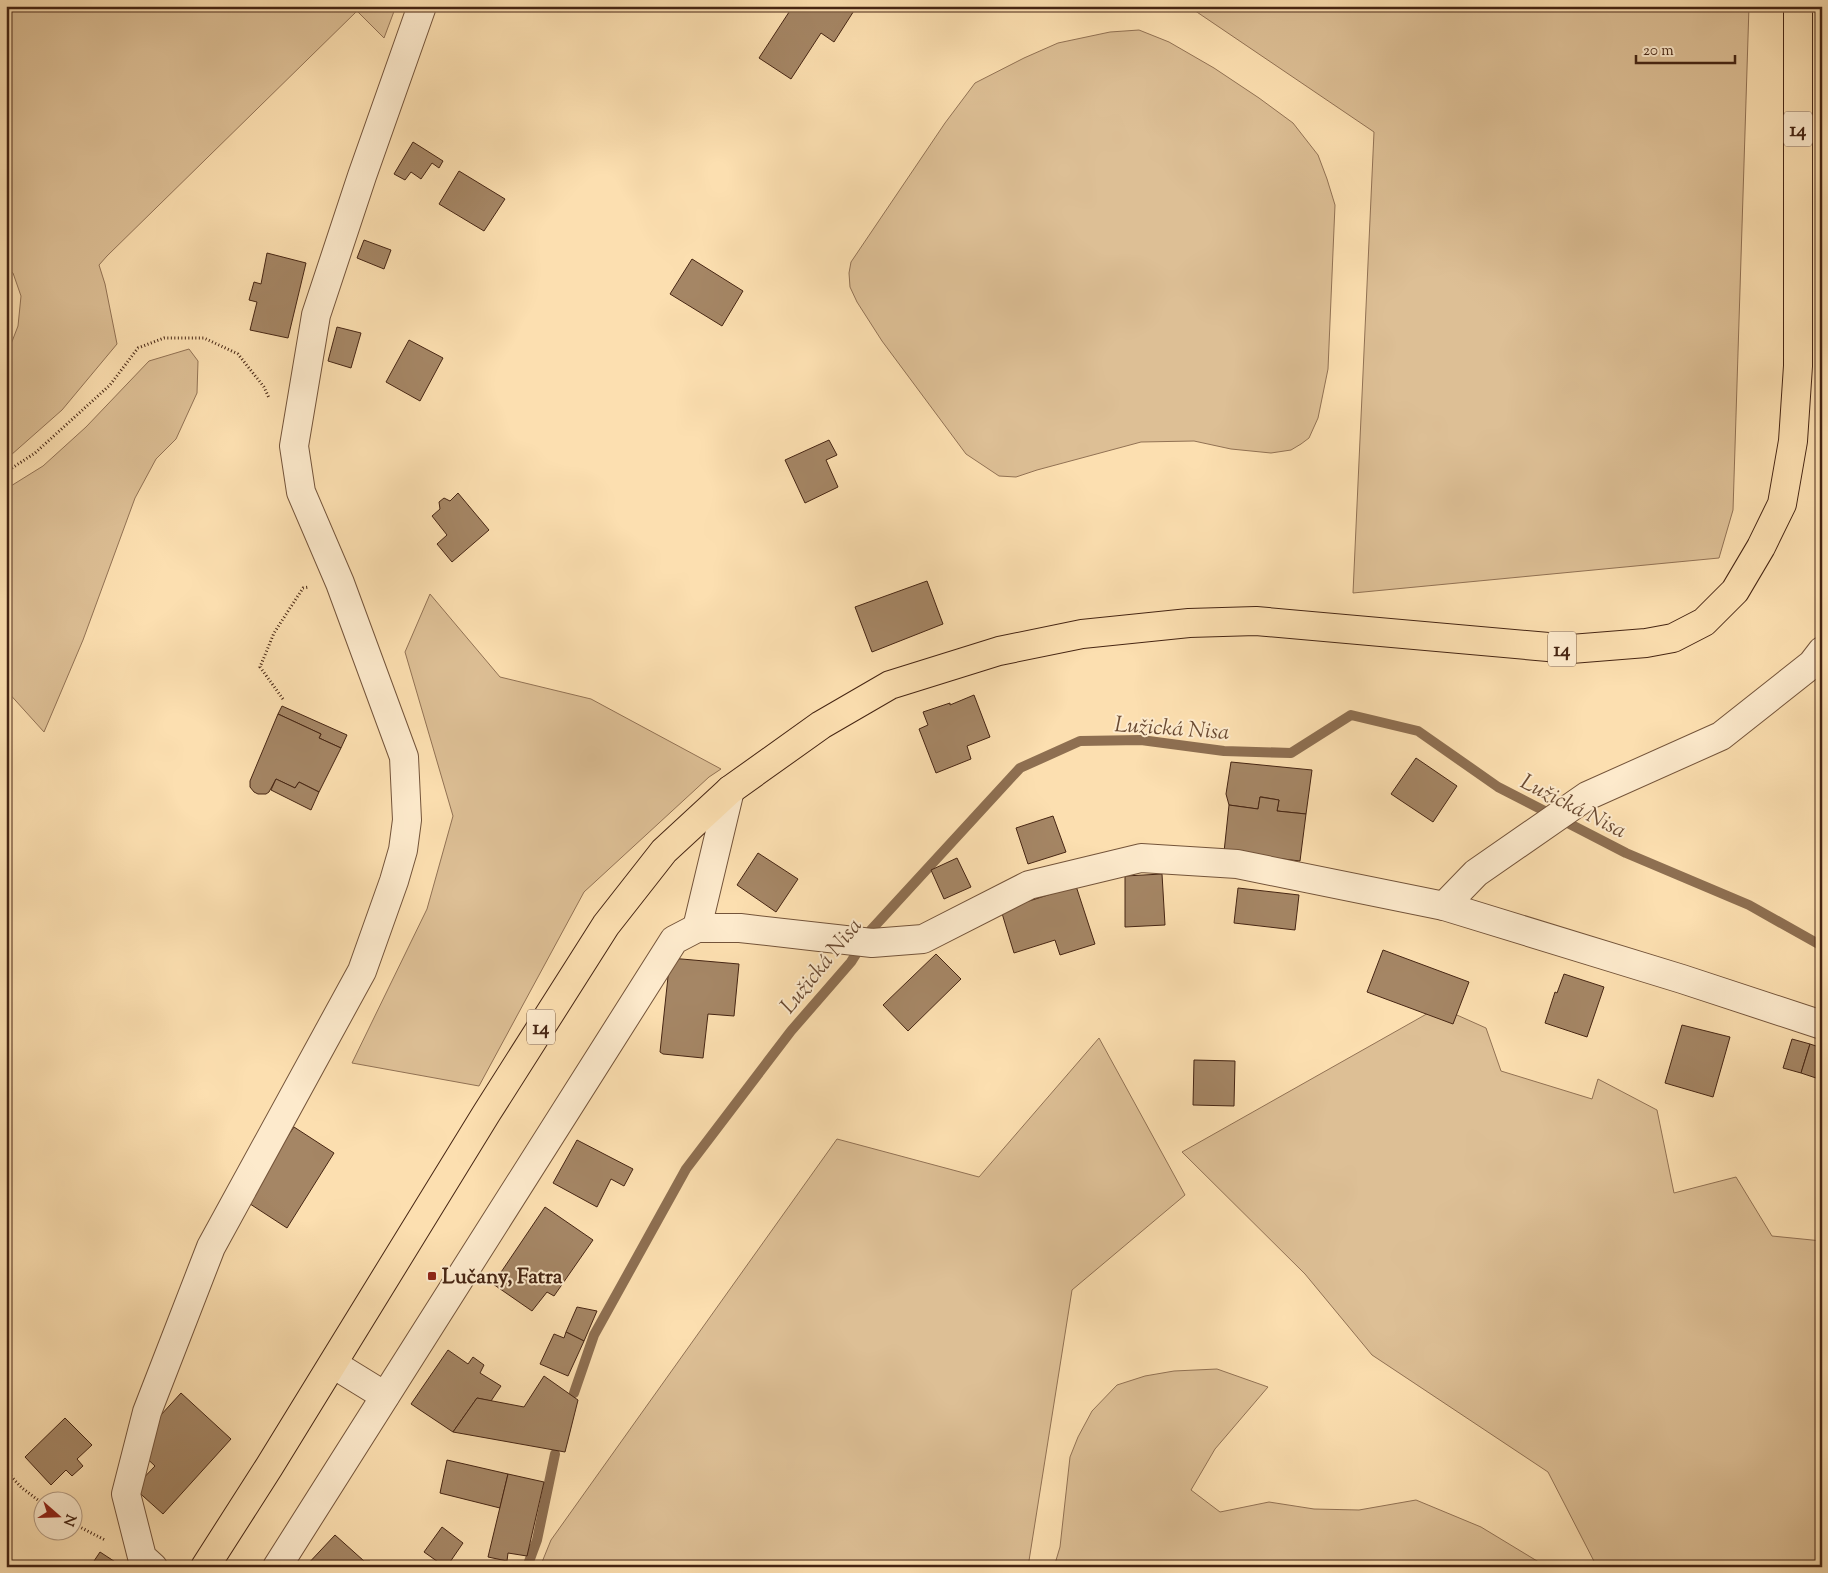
<svg xmlns="http://www.w3.org/2000/svg" width="1828" height="1573" viewBox="0 0 1828 1573" font-family="'Sorts Mill Goudy',serif">
<rect width="100%" height="100%" fill="#fcdfb0"/>
<filter id="stains"><feTurbulence type="fractalNoise" baseFrequency=".004" numOctaves="4"/><feColorMatrix values="0 0 0 0 .2 0 0 0 0 .09 0 0 0 0 .02 0 0 0 .5 -.17"/></filter>
<radialGradient id="worn" r=".72"><stop offset=".6" stop-color="#630" stop-opacity="0"/><stop offset="1" stop-color="#630" stop-opacity=".3"/></radialGradient>
<g fill="#ddbf95" stroke="#927254">
<path d="M 6,6 L 396,6 L 384,38 L 357,11 L 107,256 L 99,265 L 105,284 L 117,344 L 62,410 L 11,455 L 6,457 L 6,357 L 18,326 L 21,296 L 13,273 L 6,269 Z"/>
<path d="M 1188,6 L 1749,6 L 1733,510 L 1719,558 L 1353,593 L 1374,132 Z"/>
<path d="M 1139,30 L 1169,42 L 1214,68 L 1259,98 L 1293,123 L 1318,155 L 1327,179 L 1335,205 L 1328,369 L 1318,418 L 1309,438 L 1301,444 L 1291,450 L 1271,453 L 1231,449 L 1194,441 L 1141,442 L 1037,470 L 1016,477 L 999,476 L 966,454 L 882,341 L 857,302 L 850,287 L 849,273 L 851,262 L 945,123 L 975,83 L 1024,58 L 1058,43 L 1110,32 Z"/>
<path d="M 189,349 L 198,361 L 197,393 L 176,439 L 156,459 L 135,498 L 83,640 L 44,732 L 6,690 L 6,489 L 43,466 L 86,427 L 149,361 Z"/>
<path d="M 430,594 L 500,677 L 591,699 L 721,769 L 709,777 L 584,892 L 479,1086 L 352,1063 L 427,909 L 453,816 L 405,652 Z"/>
<path d="M 1439,1007 L 1486,1028 L 1501,1071 L 1592,1099 L 1598,1079 L 1657,1110 L 1674,1193 L 1736,1177 L 1772,1236 L 1822,1241 L 1822,1567 L 1597,1567 L 1548,1472 L 1372,1355 L 1305,1274 L 1182,1152 Z"/>
<path d="M 1099,1038 L 1185,1195 L 1072,1290 L 1028,1567 L 540,1567 L 551,1540 L 837,1139 L 979,1177 Z"/>
<path d="M 1217,1369 L 1268,1387 L 1215,1449 L 1191,1490 L 1220,1512 L 1269,1502 L 1314,1509 L 1359,1510 L 1416,1500 L 1481,1527 L 1547,1567 L 1054,1567 L 1060,1547 L 1070,1457 L 1078,1437 L 1092,1411 L 1117,1385 L 1145,1376 L 1174,1371 Z"/>
</g>
<g fill="none" stroke-linecap="round" stroke-linejoin="round">
<g stroke="#8e6f51" stroke-width="10">
<path d="M 574,1393 L 594,1335 L 686,1169 L 791,1031 L 851,962 L 871,930 L 1020,768 L 1080,741 L 1141,740 L 1224,751 L 1291,753 L 1351,715 L 1418,731 L 1498,787 L 1626,853 L 1749,905 L 1822,946"/>
<path d="M 527,1567 L 537,1540 L 555,1454"/>
</g>
</g>
<g fill="#a58665" stroke="#462513">
<path d="M 793,6 L 857,6 L 834,42 L 821,33 L 791,79 L 759,58 Z"/>
<path d="M 413,142 L 443,161 L 439,168 L 432,163 L 421,179 L 411,172 L 405,180 L 394,174 Z"/>
<path d="M 459,171 L 505,199 L 484,231 L 439,204 Z"/>
<path d="M 364,240 L 391,250 L 384,269 L 357,258 Z"/>
<path d="M 267,253 L 306,263 L 288,338 L 250,330 L 257,302 L 249,300 L 254,282 L 261,284 Z"/>
<path d="M 692,259 L 743,291 L 722,326 L 670,294 Z"/>
<path d="M 337,327 L 361,333 L 351,368 L 328,361 Z"/>
<path d="M 409,340 L 443,358 L 420,401 L 386,382 Z"/>
<path d="M 829,440 L 837,455 L 826,460 L 838,487 L 805,503 L 785,460 Z"/>
<path d="M 458,493 L 489,530 L 452,562 L 437,544 L 447,535 L 432,516 L 440,509 L 439,502 L 444,498 L 450,501 Z"/>
<path d="M 927,581 L 943,624 L 872,652 L 855,607 Z"/>
<path d="M 974,695 L 990,737 L 967,746 L 971,759 L 936,773 L 919,729 L 928,725 L 923,712 L 950,703 L 950,705 Z"/>
<path d="M 282,706 L 347,735 L 341,748 L 319,738 L 321,734 L 278,714 Z"/>
<path d="M 278,714 L 321,734 L 319,738 L 341,748 L 319,792 L 299,782 L 295,788 L 276,779 L 269,792 L 266,794 L 258,794 L 254,792 L 250,787 L 250,781 Z"/>
<path d="M 1416,758 L 1457,786 L 1433,822 L 1391,794 Z"/>
<path d="M 1231,762 L 1312,770 L 1306,814 L 1277,811 L 1279,800 L 1262,797 L 1260,797 L 1258,809 L 1229,805 L 1226,794 Z"/>
<path d="M 276,779 L 295,788 L 299,782 L 319,792 L 311,810 L 271,790 Z"/>
<path d="M 1260,797 L 1279,800 L 1277,811 L 1306,814 L 1300,861 L 1224,852 L 1229,805 L 1258,809 Z"/>
<path d="M 1053,816 L 1066,852 L 1028,864 L 1016,828 Z"/>
<path d="M 758,853 L 798,879 L 776,912 L 737,885 Z"/>
<path d="M 957,858 L 971,887 L 944,899 L 931,870 Z"/>
<path d="M 1162,874 L 1165,925 L 1125,927 L 1125,876 Z"/>
<path d="M 1076,886 L 1095,944 L 1060,955 L 1055,940 L 1014,953 L 1001,910 Z"/>
<path d="M 1238,888 L 1299,895 L 1295,930 L 1234,923 Z"/>
<path d="M 1383,950 L 1469,982 L 1453,1024 L 1367,992 Z"/>
<path d="M 936,954 L 961,979 L 908,1031 L 883,1005 Z"/>
<path d="M 670,958 L 739,964 L 734,1016 L 708,1014 L 703,1058 L 663,1054 L 660,1052 Z"/>
<path d="M 1564,974 L 1604,987 L 1587,1037 L 1545,1023 L 1555,992 L 1557,993 Z"/>
<path d="M 1682,1025 L 1730,1037 L 1713,1097 L 1665,1083 Z"/>
<path d="M 1792,1039 L 1810,1044 L 1801,1073 L 1783,1068 Z"/>
<path d="M 1810,1044 L 1822,1048 L 1822,1070 L 1819,1079 L 1801,1073 Z"/>
<path d="M 1194,1060 L 1235,1061 L 1234,1106 L 1193,1105 Z"/>
<path d="M 294,1127 L 334,1153 L 287,1228 L 244,1200 Z"/>
<path d="M 577,1140 L 633,1169 L 624,1186 L 611,1179 L 597,1207 L 553,1183 Z"/>
<path d="M 545,1207 L 593,1240 L 554,1296 L 547,1292 L 532,1311 L 493,1284 Z"/>
<path d="M 577,1307 L 597,1311 L 584,1341 L 566,1332 Z"/>
<path d="M 566,1332 L 584,1341 L 568,1376 L 540,1364 L 554,1334 L 564,1338 Z"/>
<path d="M 448,1350 L 468,1364 L 473,1357 L 484,1365 L 480,1373 L 501,1386 L 491,1401 L 477,1398 L 453,1432 L 411,1404 Z"/>
<path d="M 544,1376 L 578,1400 L 565,1452 L 453,1432 L 477,1398 L 524,1407 Z"/>
<path d="M 181,1393 L 231,1439 L 163,1514 L 134,1488 L 155,1466 L 140,1452 L 156,1435 L 149,1428 Z"/>
<path d="M 65,1418 L 92,1445 L 77,1459 L 83,1466 L 72,1476 L 66,1470 L 51,1485 L 25,1457 Z"/>
<path d="M 447,1460 L 508,1474 L 500,1508 L 440,1493 Z"/>
<path d="M 508,1474 L 544,1482 L 527,1556 L 508,1553 L 507,1561 L 488,1557 Z"/>
<path d="M 442,1527 L 463,1543 L 450,1562 L 441,1564 L 424,1552 Z"/>
<path d="M 335,1535 L 364,1561 L 370,1561 L 376,1567 L 305,1567 Z"/>
<path d="M 100,1552 L 123,1567 L 90,1567 Z"/>
</g>
<g fill="none" stroke-linecap="round" stroke-linejoin="round">
<g stroke="#74543a" stroke-width="30">
<g id="minor">
<path d="M 1444,906 L 1476,873 L 1587,796 L 1721,736 L 1812,664 L 1822,651"/>
<path d="M 697,928 L 730,790"/>
<path d="M 333,1364 L 385,1396"/>
<path d="M 153,1567 L 142,1557 L 126,1494 L 147,1412 L 211,1247 L 362,971 L 394,881 L 403,850 L 407,820 L 404,757 L 340,583 L 301,492 L 294,446 L 316,315 L 362,176 L 422,6"/>
<path d="M 277,1567 L 674,940 L 697,928 L 740,928 L 872,943 L 923,939 L 1029,885 L 1141,858 L 1237,864 L 1444,906 L 1682,979 L 1822,1025"/>
</g>
</g>
<g stroke="#462513" stroke-width="30">
<path id="primary" d="M 205,1567 L 269,1467 L 486,1114 L 606,925 L 664,851 L 730,790 L 821,725 L 890,685 L 999,651 L 1082,634 L 1189,623 L 1256,621 L 1571,649 L 1646,643 L 1673,638 L 1704,622 L 1735,591 L 1761,547 L 1782,504 L 1793,441 L 1798,366 L 1798,6"/>
</g>
<g stroke="#462513" stroke-width="3" stroke-dasharray="1 2.5" stroke-linecap="butt">
<path d="M 6,472 L 35,453 L 110,385 L 138,348 L 164,338 L 204,338 L 238,354 L 264,387 L 269,398"/>
<path d="M 283,699 L 260,667 L 274,633 L 303,588 L 309,587"/>
<path d="M 6,1471 L 22,1488 L 42,1503"/>
<path d="M 72,1523 L 105,1540"/>
</g>
<use href="#minor" stroke="#fdeacc" stroke-width="28"/>
<use href="#primary" stroke="#fcdfb0" stroke-width="28"/>
</g>
<rect fill="#8f2418" stroke="#fdeacc" stroke-width="2" x="427" y="1271" width="10" height="10" rx="2.5"/>
<g text-anchor="middle" stroke-width="4" stroke-linejoin="round" paint-order="stroke">
<g fill="#fdeacc" stroke="#7d604a" stroke-width="1">
<rect x="1784" y="111.5" width="28" height="35" rx="4"/>
<rect x="1548" y="631.5" width="28" height="35" rx="4"/>
<rect x="527" y="1009.5" width="28" height="35" rx="4"/>
</g>
<g font-size="20" font-weight="bold" fill="#462513">
<text x="1798" y="136">14</text>
<text x="1562" y="656">14</text>
<text x="541" y="1034">14</text>
</g>
<g font-size="21" font-weight="bold" fill="#462513" stroke="#fdeacc" text-anchor="start">
<text x="442" y="1283">Lučany, Fatra</text>
</g>
<g font-size="22" font-style="italic" fill="#6a4a32" stroke="#fdeacc">
<text transform="translate(1172 727) rotate(4)" y="8">Lužická Nisa</text>
<text transform="translate(1574 805) rotate(27)" y="8">Lužická Nisa</text>
<text transform="translate(820 965) rotate(-51)" y="8">Lužická Nisa</text>
</g>
</g>
<rect width="1828" height="1573" fill="none" stroke="#fcdfb0" stroke-width="25"/>
<rect x="8" y="8" width="1813" height="1558" fill="none" stroke="#462513" stroke-width="2.5"/>
<rect x="12" y="12" width="1803" height="1548" fill="none" stroke="#462513"/>
<g transform="translate(58 1516) rotate(110)"><circle r="24" fill="#fdeacc" stroke="#b49b82"/>
<path d="M0-4L9 19L0 12L-9 19Z" fill="#8f2418"/>
<text y="-8" font-size="14" font-weight="bold" text-anchor="middle" fill="#462513">N</text>
</g>
<path d="M1636 55v8h99v-8" fill="none" stroke="#462513" stroke-width="2.5"/>
<text x="1643" y="55" font-size="15" fill="#462513" stroke="#fdeacc" stroke-width="4" paint-order="stroke">20 m</text>
<rect width="100%" height="100%" filter="url(#stains)"/>
<rect width="100%" height="100%" fill="url(#worn)"/>
</svg>
